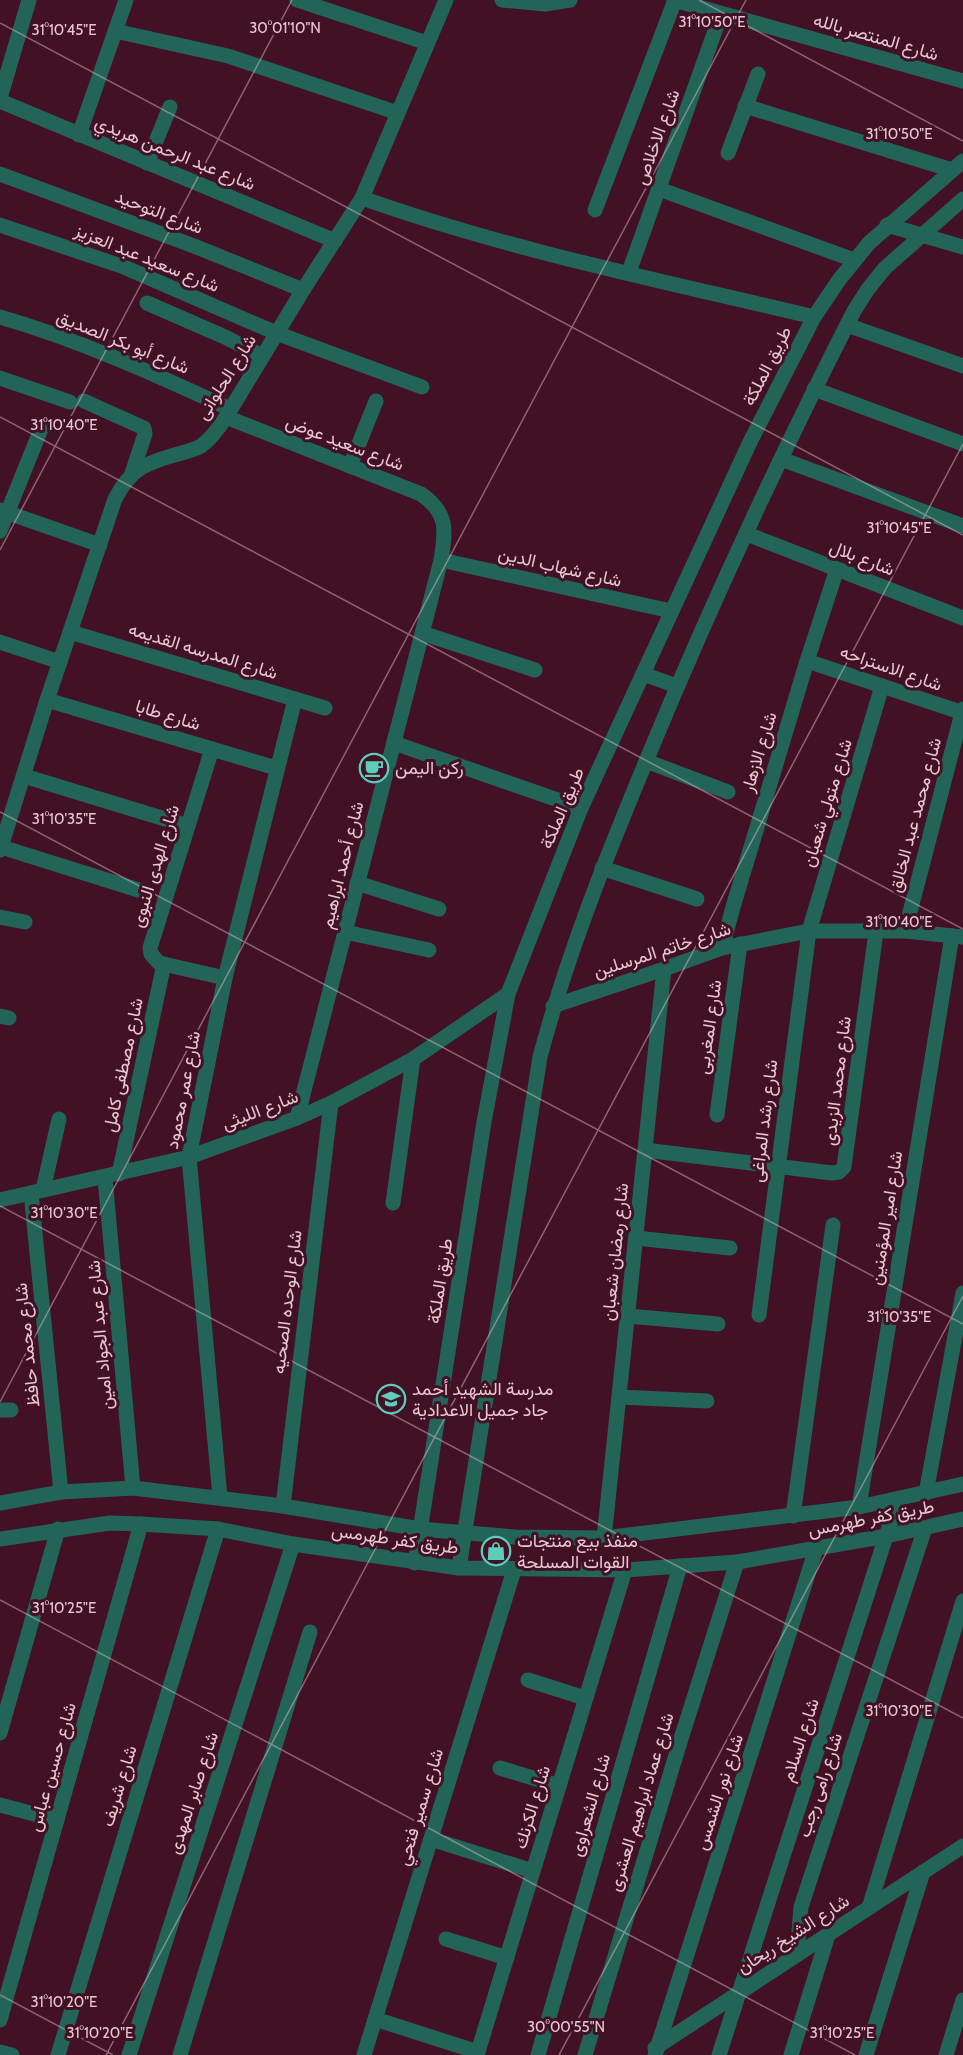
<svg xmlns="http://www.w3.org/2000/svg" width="963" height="2055" viewBox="0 0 963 2055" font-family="Cabin,Vazirmatn,sans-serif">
<rect width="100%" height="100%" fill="#421125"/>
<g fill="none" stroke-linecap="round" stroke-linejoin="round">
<g stroke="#226458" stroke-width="15">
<path d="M 297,0 L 427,43"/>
<path d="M 502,0 L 545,4 L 570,0"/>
<path d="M 674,0 L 963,81"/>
<path d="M 115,31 L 228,56 L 398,113"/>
<path d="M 0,98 L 29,0"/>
<path d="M 0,101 L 335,241"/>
<path d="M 745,106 L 952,170"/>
<path d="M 79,135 L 126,0"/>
<path d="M 728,153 L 758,74"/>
<path d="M 147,163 L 170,107"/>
<path d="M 0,174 L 194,246 L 303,290"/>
<path d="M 659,189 L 854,260"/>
<path d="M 362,198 C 509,250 663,281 814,317"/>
<path d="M 595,210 L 675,0"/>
<path d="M 0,225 L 124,267 L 276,333 L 422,387"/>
<path d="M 887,225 L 963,247"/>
<path d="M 629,272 L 721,14"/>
<path d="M 147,303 L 225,337 L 262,356"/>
<path d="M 0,317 C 79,340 155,374 230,409"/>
<path d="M 847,325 L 963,366"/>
<path d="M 0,378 L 70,402"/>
<path d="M 814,389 L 963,444"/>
<path d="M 84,401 L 144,428 L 145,434 L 132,473"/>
<path d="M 226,417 L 421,494 C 448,513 446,529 441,560 L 297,1118"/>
<path d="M 781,459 L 963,526"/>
<path d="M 350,466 L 376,401"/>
<path d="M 0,510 L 100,545"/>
<path d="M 0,531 L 41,429"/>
<path d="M 747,534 L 963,618"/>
<path d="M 441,560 L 671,611"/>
<path d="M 70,632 L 325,708"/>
<path d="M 422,633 L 535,670"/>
<path d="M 0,642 L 60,662"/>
<path d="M 807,661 L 963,713"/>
<path d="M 643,674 L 677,686"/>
<path d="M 47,700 L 276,768"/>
<path d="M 394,743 L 581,808"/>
<path d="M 212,749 L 150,948 L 151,954 L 159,963 L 225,978"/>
<path d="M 646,761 L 728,792"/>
<path d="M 24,776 L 188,826"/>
<path d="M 1,847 L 148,893"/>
<path d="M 0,850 L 47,700 L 115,499 C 131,468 146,463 178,454 C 185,452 194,450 201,446 C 211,439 219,428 226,417 L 303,290 L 362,198 L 446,0"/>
<path d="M 602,868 L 697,899"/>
<path d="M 357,883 L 439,909"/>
<path d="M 0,917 L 25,922"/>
<path d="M 905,931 L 963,709"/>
<path d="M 345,932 L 429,950"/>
<path d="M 722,948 L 733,907 L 807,661 L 837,569"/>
<path d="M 553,1006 L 664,969 L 722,948 L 809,931 L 905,931 L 963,937"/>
<path d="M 0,1016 L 9,1018"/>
<path d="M 717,1115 L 740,944"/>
<path d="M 645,1150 L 832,1173 L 839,1172 L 844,1167 L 876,932"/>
<path d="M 119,1174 L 164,964"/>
<path d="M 105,1178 L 133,1488"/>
<path d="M 43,1190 L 59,1119"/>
<path d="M 31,1193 L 61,1492"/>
<path d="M 0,1200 L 189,1157 L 297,1118 L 331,1103 L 413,1059 L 508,994"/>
<path d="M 393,1203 L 413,1059"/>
<path d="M 636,1238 L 730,1248"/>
<path d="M 759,1315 L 809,931 L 882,686"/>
<path d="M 628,1316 L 718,1324"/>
<path d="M 619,1397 L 707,1401"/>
<path d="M 0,1410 L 11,1410"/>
<path d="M 926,1493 L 963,1293"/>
<path d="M 220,1497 L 189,1157 L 225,978 L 295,699"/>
<path d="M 0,1503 L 61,1492 L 133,1488 L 283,1506 L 420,1529 L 515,1537 L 604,1538 L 859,1507 L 963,1484"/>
<path d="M 283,1506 L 331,1103"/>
<path d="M 859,1507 L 952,936"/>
<path d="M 793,1516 L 833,1225"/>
<path d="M 604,1538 L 664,969"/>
<path d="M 0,1539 L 110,1523 L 141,1524 L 218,1529 L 293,1544 L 459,1568 L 625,1570 L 737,1562 L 886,1536 L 963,1519"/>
<path d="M 415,1563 L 484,1122 L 508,994 L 581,808 L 750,442 L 814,317 L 839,280 L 869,243 L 963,161"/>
<path d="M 459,1568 L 540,1057 C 566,959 603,865 642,771 C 706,615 777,462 854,311 L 868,289 L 885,268 L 963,199"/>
<path d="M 528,1680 L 585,1698"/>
<path d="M 0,1733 L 58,1529"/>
<path d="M 500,1768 L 559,1786"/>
<path d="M 0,1805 L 57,1820"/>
<path d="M 431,1839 L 533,1871"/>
<path d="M 869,1908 L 963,1601"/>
<path d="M 446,1939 L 507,1958"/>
<path d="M 797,1955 L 801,1907 L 925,1528"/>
<path d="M 375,2019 L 478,2052"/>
<path d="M 0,2020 L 141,1524"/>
<path d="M 655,2048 L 963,1846"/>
<path d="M 0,2052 L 12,2055"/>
<path d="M 58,2055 L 218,1529"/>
<path d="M 129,2055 L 293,1544"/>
<path d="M 180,2055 L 310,1632"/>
<path d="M 364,2055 L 514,1570"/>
<path d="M 477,2055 L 625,1570"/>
<path d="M 538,2055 L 680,1566"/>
<path d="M 585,2055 L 680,1742 L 737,1562"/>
<path d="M 655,2055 L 816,1549"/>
<path d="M 719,2055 L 898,1499"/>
<path d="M 791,2055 L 828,1935"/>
<path d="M 866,2055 L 923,1872"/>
<path d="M 946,2055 L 963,2000"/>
</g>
</g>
<path fill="none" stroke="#e8c7d0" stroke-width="1.5" stroke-opacity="0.45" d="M 699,0 L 963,141M 0,23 L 963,535M 0,417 L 963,929M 0,550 L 292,0M 0,812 L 963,1324M 0,1206 L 963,1718M 0,1402 L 746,0M 0,1600 L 855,2055M 0,1995 L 113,2055M 106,2055 L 963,444M 559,2055 L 963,1296"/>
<defs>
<g id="cafe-ring" transform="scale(1.5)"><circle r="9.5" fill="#421125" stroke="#5dceb9" stroke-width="1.5"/><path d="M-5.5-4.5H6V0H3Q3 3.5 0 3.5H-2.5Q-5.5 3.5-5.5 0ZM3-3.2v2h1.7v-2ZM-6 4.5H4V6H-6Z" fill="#5dceb9"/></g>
<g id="school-ring" transform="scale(1.5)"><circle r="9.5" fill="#421125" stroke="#5dceb9" stroke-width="1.5"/><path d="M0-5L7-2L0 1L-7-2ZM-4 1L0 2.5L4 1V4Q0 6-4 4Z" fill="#5dceb9"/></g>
<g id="shop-ring" transform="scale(1.5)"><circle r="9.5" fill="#421125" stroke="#5dceb9" stroke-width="1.5"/><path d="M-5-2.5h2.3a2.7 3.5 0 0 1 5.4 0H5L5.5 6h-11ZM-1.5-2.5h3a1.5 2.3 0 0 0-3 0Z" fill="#5dceb9"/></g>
</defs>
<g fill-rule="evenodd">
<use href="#cafe-ring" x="374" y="768"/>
<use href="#school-ring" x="391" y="1399"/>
<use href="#shop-ring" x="496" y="1551"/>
</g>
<g text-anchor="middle" stroke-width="6" stroke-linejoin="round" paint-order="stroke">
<g font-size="18" fill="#e8c7d0" stroke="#421125">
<text transform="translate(876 37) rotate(16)" y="6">شارع المنتصر بالله</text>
<text transform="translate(657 137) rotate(-70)" y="6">شارع الاخلاص</text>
<text transform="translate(175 153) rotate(22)" y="6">شارع عبد الرحمن هريدي</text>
<text transform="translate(159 212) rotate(21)" y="6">شارع التوحيد</text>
<text transform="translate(147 258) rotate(22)" y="6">شارع سعيد عبد العزيز</text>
<text transform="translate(123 342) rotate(22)" y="6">شارع أبو بكر الصديق</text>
<text transform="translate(767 366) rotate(-63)" y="6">طريق الملكة</text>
<text transform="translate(226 377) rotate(-58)" y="6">شارع الحلوانى</text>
<text transform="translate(345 443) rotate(21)" y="6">شارع سعيد عوض</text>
<text transform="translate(862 558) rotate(21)" y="6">شارع بلال</text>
<text transform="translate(560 567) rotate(13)" y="6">شارع شهاب الدين</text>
<text transform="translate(203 651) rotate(17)" y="6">شارع المدرسه القديمه</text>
<text transform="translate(891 668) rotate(19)" y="6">شارع الاستراحه</text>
<text transform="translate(168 715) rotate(17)" y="6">شارع طابا</text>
<text transform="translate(759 752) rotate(-73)" y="6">شارع الازهار</text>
<text transform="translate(827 803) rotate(-73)" y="6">شارع متولي شعبان</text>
<text transform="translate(562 808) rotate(-67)" y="6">طريق الملكة</text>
<text transform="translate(915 815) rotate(-75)" y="6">شارع محمد عبد الخالق</text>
<text transform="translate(342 865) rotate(-76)" y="6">شارع أحمد ابراهيم</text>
<text transform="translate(155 866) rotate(-73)" y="6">شارع الهدى النبوى</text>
<text transform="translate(662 950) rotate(-18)" y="6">شارع خاتم المرسلين</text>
<text transform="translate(709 1027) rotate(-82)" y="6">شارع المغربى</text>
<text transform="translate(123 1065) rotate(-78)" y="6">شارع مصطفى كامل</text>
<text transform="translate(837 1081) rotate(-83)" y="6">شارع محمد الزيدى</text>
<text transform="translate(183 1090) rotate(-79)" y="6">شارع عمر محمود</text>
<text transform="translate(260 1110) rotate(-21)" y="6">شارع الليثى</text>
<text transform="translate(764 1121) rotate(-83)" y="6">شارع رشد المراغى</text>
<text transform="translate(886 1218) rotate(-81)" y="6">شارع امير المؤمنين</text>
<text transform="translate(615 1252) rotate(-84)" y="6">شارع رمضان شعبان</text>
<text transform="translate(440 1281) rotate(-81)" y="6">طريق الملكة</text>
<text transform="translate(287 1302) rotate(-83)" y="6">شارع الوحده الصحيه</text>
<text transform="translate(100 1335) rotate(-95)" y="6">شارع عبد الجواد امين</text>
<text transform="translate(27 1345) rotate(-96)" y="6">شارع محمد حافظ</text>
<text transform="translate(871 1518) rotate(-11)" y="6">طريق كفر طهرمس</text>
<text transform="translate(395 1539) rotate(8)" y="6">طريق كفر طهرمس</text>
<text transform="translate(800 1740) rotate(-72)" y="6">شارع السلام</text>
<text transform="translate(52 1767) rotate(-74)" y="6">شارع حسين عباس</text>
<text transform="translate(820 1785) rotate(-72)" y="6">شارع رامى رجب</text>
<text transform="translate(119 1786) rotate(-73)" y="6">شارع شريف</text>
<text transform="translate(719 1792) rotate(-72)" y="6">شارع نور الشمس</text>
<text transform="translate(193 1793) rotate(-72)" y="6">شارع صابر المهدى</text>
<text transform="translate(641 1802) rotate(-73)" y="6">شارع عماد ابراهيم العشرى</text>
<text transform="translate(590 1805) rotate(-74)" y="6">شارع الشعراوى</text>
<text transform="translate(420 1807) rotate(-73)" y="6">شارع سمير فتحي</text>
<text transform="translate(532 1807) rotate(-73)" y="6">شارع الكرنك</text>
<text transform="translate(793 1934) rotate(-33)" y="6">شارع الشيخ ريحان</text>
</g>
<g font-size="18" fill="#e8c7d0" stroke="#421125" text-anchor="start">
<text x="395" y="774">ركن اليمن</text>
<text x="412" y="1395">مدرسة الشهيد أحمد<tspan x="412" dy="21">جاد جميل الاعدادية</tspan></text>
<text x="517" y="1547">منفذ بيع منتجات<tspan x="517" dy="21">القوات المسلحة</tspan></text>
</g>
</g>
<g font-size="15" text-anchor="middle" fill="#e8c7d0" stroke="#421125" stroke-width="6" stroke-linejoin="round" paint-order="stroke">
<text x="712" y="27">31°10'50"E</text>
<text x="285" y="33">30°01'10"N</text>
<text x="64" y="35">31°10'45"E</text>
<text x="899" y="139">31°10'50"E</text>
<text x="64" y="430">31°10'40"E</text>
<text x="899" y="533">31°10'45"E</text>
<text x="64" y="824">31°10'35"E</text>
<text x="899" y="927">31°10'40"E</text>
<text x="64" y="1218">31°10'30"E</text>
<text x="899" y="1322">31°10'35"E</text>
<text x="64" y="1613">31°10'25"E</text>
<text x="899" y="1716">31°10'30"E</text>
<text x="64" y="2007">31°10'20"E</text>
<text x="566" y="2032">30°00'55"N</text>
<text x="100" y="2038">31°10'20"E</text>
<text x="842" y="2038">31°10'25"E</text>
</g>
</svg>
